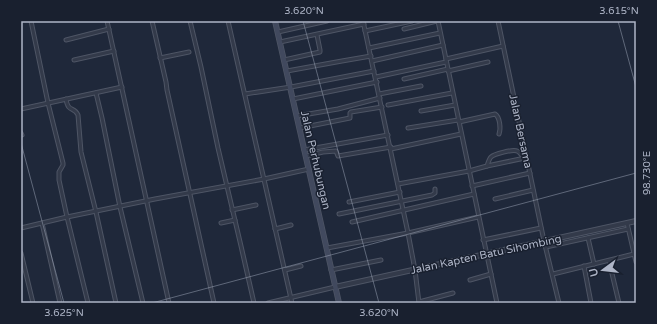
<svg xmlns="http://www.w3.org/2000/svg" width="657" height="324" viewBox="0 0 657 324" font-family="'Varela Round',sans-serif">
<rect width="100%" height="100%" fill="#1f283a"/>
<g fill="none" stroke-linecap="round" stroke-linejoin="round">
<g stroke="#4e5565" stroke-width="5">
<g id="minor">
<path d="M 31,21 L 48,103 L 63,163 L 63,165 L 59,172 L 59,180 L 67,217 L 88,303"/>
<path d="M 107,21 L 169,303"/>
<path d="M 152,21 L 166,82 L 167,90 L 214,303"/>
<path d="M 190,21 L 201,67 L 218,148 L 241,246 L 254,303"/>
<path d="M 228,21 L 292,303"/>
<path d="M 363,21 L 408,233 L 415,270 L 419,303"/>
<path d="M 438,21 L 497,303"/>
<path d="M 498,21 L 544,241 L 559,303"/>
<path d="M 404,29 L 437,21"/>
<path d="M 365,31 L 412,21"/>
<path d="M 278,32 L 327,21"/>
<path d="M 66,40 L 109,29"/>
<path d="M 280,42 L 364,24"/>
<path d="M 369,48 L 440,33"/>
<path d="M 160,58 L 189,52"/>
<path d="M 446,59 L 503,46"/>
<path d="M 74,60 L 114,51"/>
<path d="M 284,60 L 320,52 L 320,50 L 317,35"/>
<path d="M 372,61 L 443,45"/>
<path d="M 287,71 L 342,61 L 371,56"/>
<path d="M 448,71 L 488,62"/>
<path d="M 376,77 L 446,62"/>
<path d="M 404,79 L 448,69"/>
<path d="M 96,93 L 102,118 L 120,207 L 143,303"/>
<path d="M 245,94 L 291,87 L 374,71"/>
<path d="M 379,94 L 421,86"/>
<path d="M 66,99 C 68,113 74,106 78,115 L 81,152 L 96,212 L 116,303"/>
<path d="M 293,99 L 377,82"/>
<path d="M 388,105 L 452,93"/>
<path d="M 21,109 L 122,87"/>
<path d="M 421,111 L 455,105"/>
<path d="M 297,116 L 338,109 L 380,98"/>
<path d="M 459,122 L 495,114 C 500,117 501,129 499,134"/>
<path d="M 300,128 L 350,118 L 350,113 L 351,112 L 382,107"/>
<path d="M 408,128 L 458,120"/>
<path d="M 21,133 L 22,135"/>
<path d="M 391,149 L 461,134"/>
<path d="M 304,150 L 388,135"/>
<path d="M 306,156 L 323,152 L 336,151 L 338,156 L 391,147"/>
<path d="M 487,166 L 525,158"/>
<path d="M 398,184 L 469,171 L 487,166 C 488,163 489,159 491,157 C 494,154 513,149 517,151 C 520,152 522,156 524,158"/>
<path d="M 472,186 L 530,173"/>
<path d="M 495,199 L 533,190"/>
<path d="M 349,202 L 400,192"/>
<path d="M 232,210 L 256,205"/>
<path d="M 339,214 L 432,195 L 435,193 L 435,189"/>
<path d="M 352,222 L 474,194"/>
<path d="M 42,223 L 60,303"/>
<path d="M 221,223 L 235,220"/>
<path d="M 627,223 L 636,262"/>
<path d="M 21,228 L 67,217 L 155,199 L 264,179 L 309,169"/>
<path d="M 275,229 L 291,225"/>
<path d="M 588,238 L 594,264"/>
<path d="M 483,240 L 541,228"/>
<path d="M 546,247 L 628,229"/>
<path d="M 327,248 L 408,233 L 478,217"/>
<path d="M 21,253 L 33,303"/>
<path d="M 609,261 L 619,303"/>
<path d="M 584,266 L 591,303"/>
<path d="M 285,270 L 301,266"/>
<path d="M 331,270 L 381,260"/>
<path d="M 553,274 L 634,254"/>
<path d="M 470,280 L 491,274"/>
<path d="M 419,302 L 453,293"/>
<path d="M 268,303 L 335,287"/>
</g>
</g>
<g stroke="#4e5565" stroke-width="6">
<path id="tertiary" d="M 335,287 L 636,221"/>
</g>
<g stroke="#4e5565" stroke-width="6">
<path id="secondary" d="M 275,21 L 339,303"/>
</g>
<use href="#minor" stroke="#333a4a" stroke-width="3"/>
<use href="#tertiary" stroke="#333a4a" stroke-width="4"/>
<use href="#secondary" stroke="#41495e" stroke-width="4.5"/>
</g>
<path fill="none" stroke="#aeb5c7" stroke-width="1" stroke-opacity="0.45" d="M 21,21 L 23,21M 303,21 L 379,303M 618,21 L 636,87M 21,143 L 64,303M 152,303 L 636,173"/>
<g text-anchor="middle" stroke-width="3" stroke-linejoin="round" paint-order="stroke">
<g font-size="11" fill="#aeb5c7" stroke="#19202f">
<text transform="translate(521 131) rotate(78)" y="4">Jalan Bersama</text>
<text transform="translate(316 160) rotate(77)" y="4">Jalan Perhubungan</text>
<text transform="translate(486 254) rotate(-12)" y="4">Jalan Kapten Batu Sihombing</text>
</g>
</g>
<rect width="657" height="324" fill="none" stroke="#19202f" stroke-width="44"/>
<g transform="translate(603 270) rotate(255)" stroke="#19202f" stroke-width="3" paint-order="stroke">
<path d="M0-3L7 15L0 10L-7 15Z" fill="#aeb5c7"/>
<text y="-6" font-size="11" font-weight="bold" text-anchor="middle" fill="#aeb5c7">U</text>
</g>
<rect x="22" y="22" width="613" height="280" fill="none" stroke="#aeb5c7" stroke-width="1.5"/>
<g font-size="10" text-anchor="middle" fill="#aeb5c7">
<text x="304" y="14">3.620°N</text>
<text x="619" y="14">3.615°N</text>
<text transform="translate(646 173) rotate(-90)" y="4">98.730°E</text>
<text x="64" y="316">3.625°N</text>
<text x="379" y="316">3.620°N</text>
</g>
</svg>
